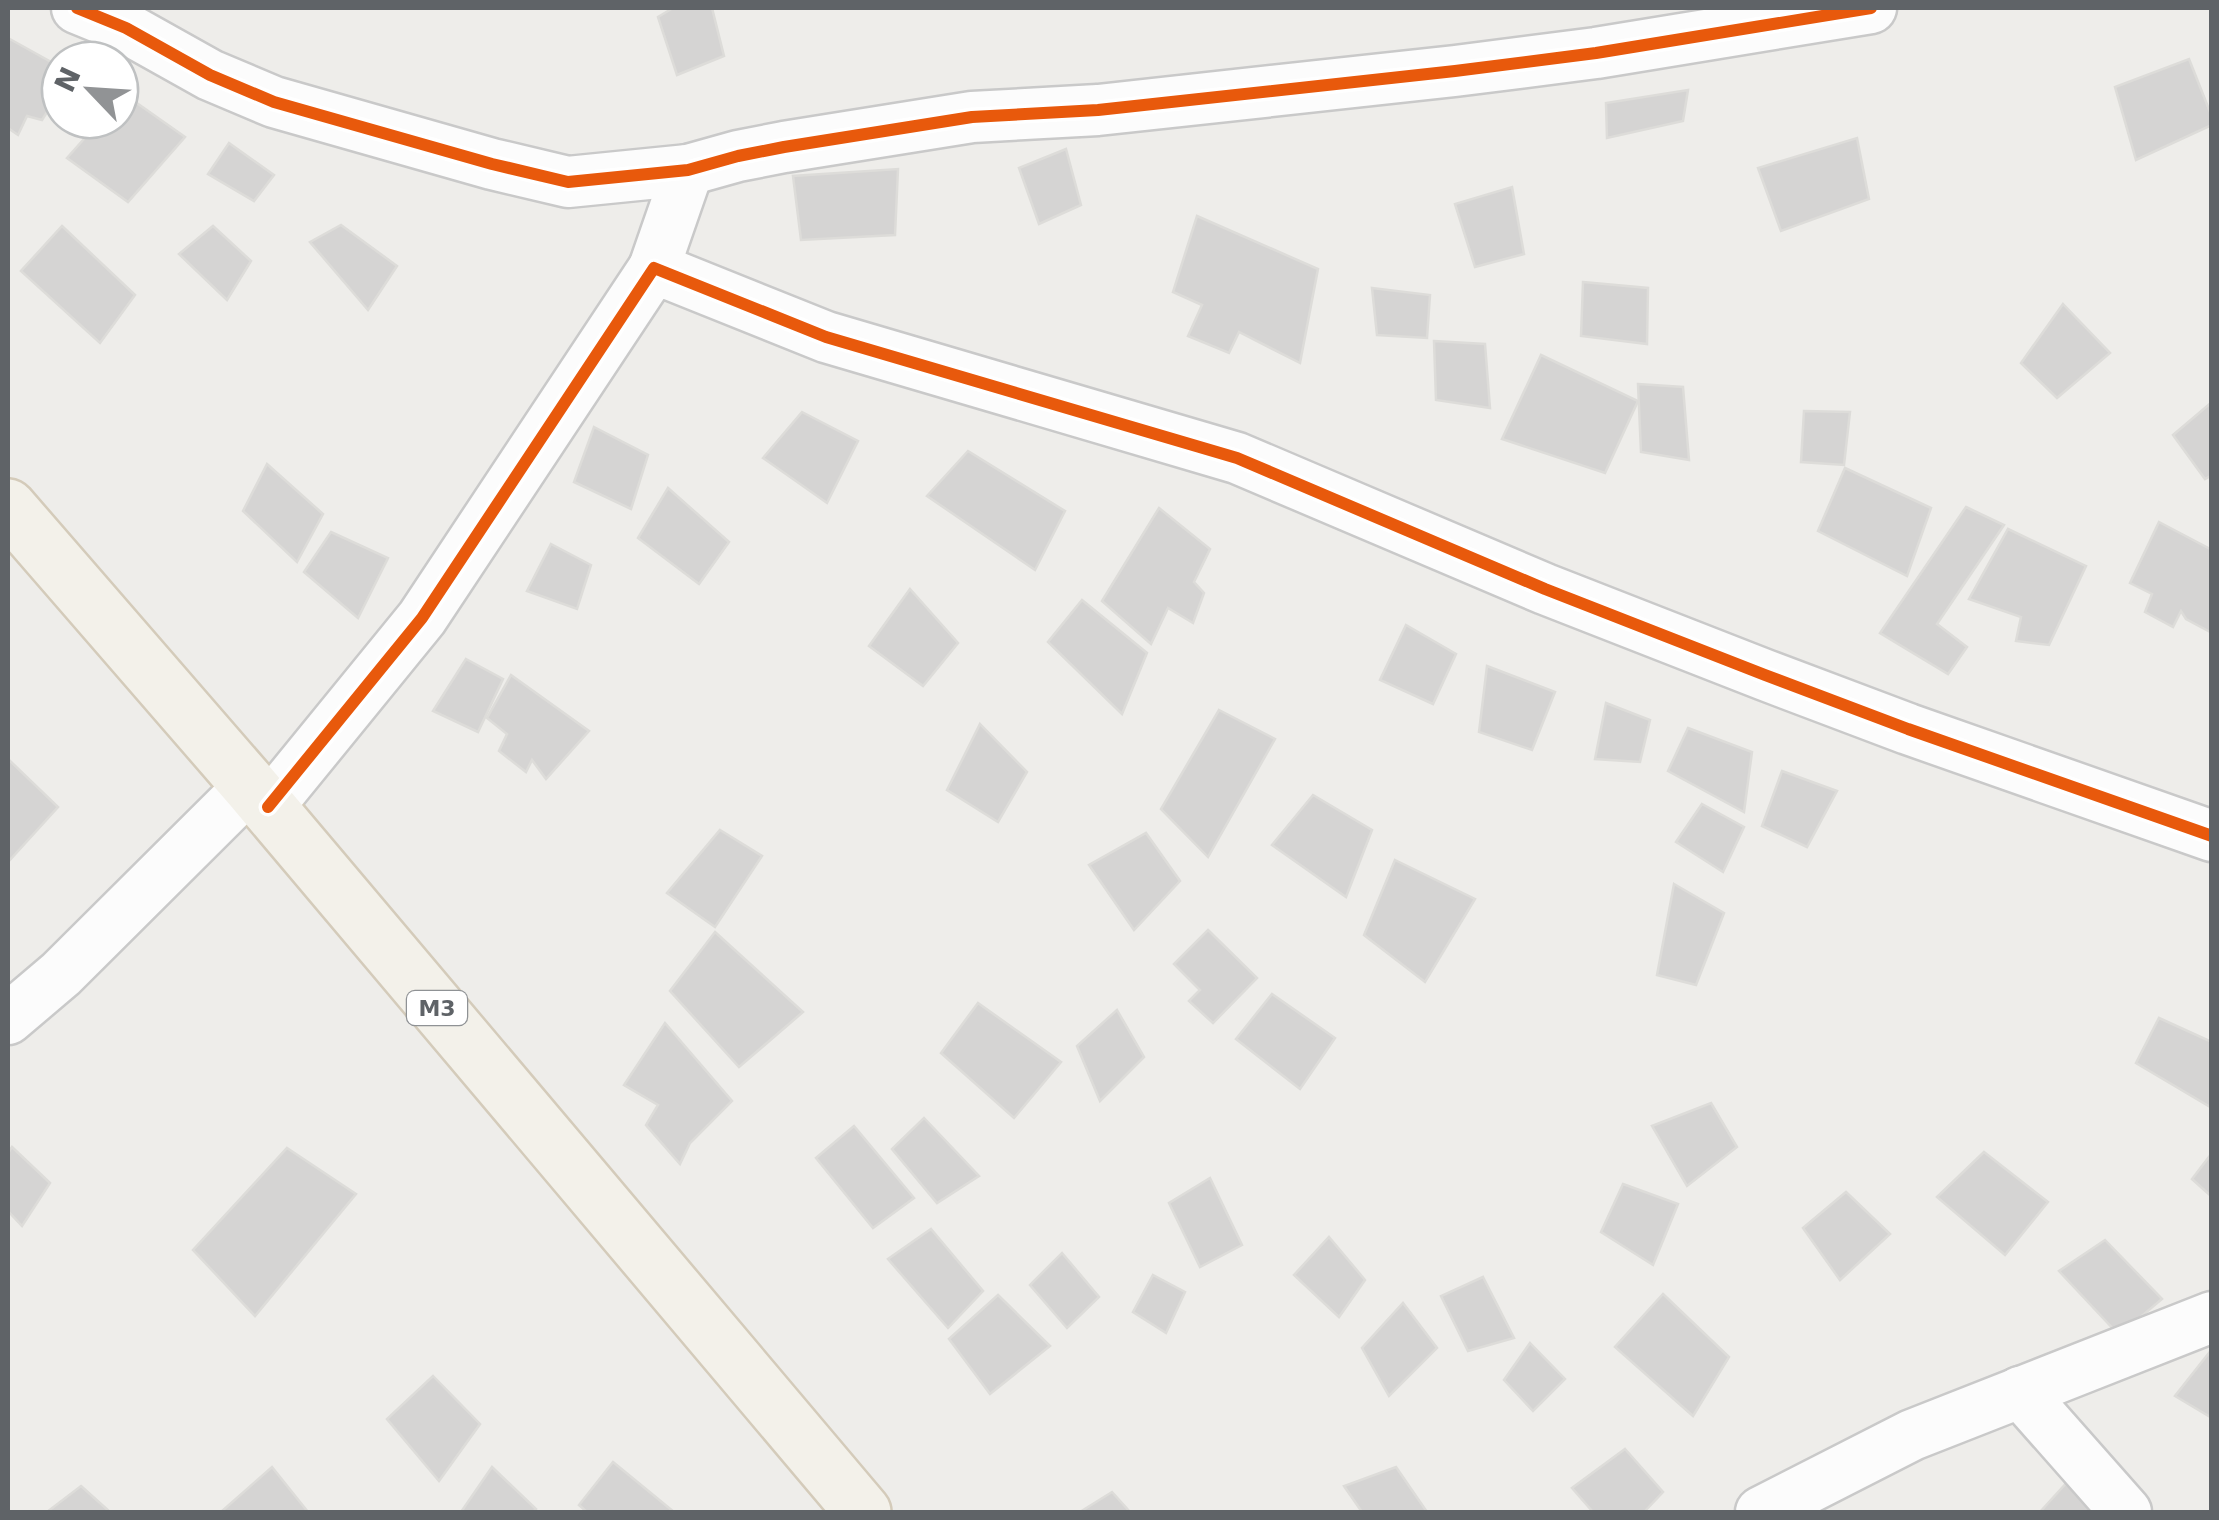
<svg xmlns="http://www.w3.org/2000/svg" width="2219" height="1520" viewBox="0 0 2219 1520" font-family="'DejaVu Sans',sans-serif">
<rect width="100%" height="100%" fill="#eeedea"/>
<g fill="#d5d4d3" stroke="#dddcd9" stroke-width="2.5">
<path d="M 673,8 L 712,8 L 724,56 L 677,75 L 658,17 Z"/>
<path d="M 8,38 L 60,67 L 60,92 L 42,120 L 27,116 L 18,135 L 8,128 Z"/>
<path d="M 2189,59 L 2212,117 L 2212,125 L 2136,160 L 2115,87 Z"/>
<path d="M 1688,90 L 1683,121 L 1607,138 L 1606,103 Z"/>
<path d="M 124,94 L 185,137 L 128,202 L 67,158 L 101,120 L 120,120 L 120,98 Z"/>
<path d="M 1857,138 L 1869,199 L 1781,231 L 1758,168 Z"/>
<path d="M 229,143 L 274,175 L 254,201 L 208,174 Z"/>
<path d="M 1066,149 L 1081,205 L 1039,224 L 1019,168 Z"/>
<path d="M 898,169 L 895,235 L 801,240 L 793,176 Z"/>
<path d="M 1512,187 L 1524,254 L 1475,267 L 1455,204 Z"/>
<path d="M 1197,216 L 1318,269 L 1300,363 L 1239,332 L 1229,353 L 1188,336 L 1202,305 L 1173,292 Z"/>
<path d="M 341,225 L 397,266 L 368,310 L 310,242 Z"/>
<path d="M 62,226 L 135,295 L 100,343 L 21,271 Z"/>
<path d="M 213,226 L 251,261 L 227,300 L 179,254 Z"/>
<path d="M 1583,282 L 1648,288 L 1647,344 L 1581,336 Z"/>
<path d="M 1372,288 L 1430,295 L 1427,338 L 1377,335 Z"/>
<path d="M 2063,304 L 2110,353 L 2057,398 L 2021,363 Z"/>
<path d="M 1434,341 L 1485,344 L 1490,408 L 1436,400 Z"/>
<path d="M 1541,355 L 1638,401 L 1605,473 L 1502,439 Z"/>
<path d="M 1638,384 L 1683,387 L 1689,460 L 1641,452 Z"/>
<path d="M 2212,402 L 2212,475 L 2205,479 L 2173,435 Z"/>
<path d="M 1804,411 L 1850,412 L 1844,465 L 1801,462 Z"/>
<path d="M 802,412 L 858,441 L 827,503 L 763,458 Z"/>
<path d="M 594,427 L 648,455 L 631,509 L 574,482 Z"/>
<path d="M 968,451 L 1065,511 L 1035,570 L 927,496 Z"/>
<path d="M 267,464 L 323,514 L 297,562 L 243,511 Z"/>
<path d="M 1845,468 L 1931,508 L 1907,576 L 1818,531 Z"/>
<path d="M 668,488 L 729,542 L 699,584 L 638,538 Z"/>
<path d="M 1966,507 L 2004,525 L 1937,624 L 1967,647 L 1948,674 L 1880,633 Z"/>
<path d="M 1159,508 L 1210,549 L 1194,582 L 1204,593 L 1193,623 L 1168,608 L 1151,644 L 1102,601 Z"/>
<path d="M 2159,522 L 2212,550 L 2212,633 L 2186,619 L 2181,611 L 2173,627 L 2145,612 L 2152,594 L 2130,583 Z"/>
<path d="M 2008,529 L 2086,566 L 2049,645 L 2016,641 L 2021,617 L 1969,599 Z"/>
<path d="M 331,532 L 388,558 L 358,618 L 304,572 Z"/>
<path d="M 551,544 L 591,565 L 577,609 L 527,591 Z"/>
<path d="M 910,589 L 958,643 L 923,686 L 869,646 Z"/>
<path d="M 1082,600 L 1147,653 L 1122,714 L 1048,642 Z"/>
<path d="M 1406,625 L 1456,654 L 1433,704 L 1380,680 Z"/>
<path d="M 466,659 L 503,679 L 478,732 L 433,711 Z"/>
<path d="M 1487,666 L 1555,692 L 1532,750 L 1479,732 Z"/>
<path d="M 511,675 L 589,731 L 546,779 L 532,760 L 526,772 L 499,751 L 507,734 L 487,718 Z"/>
<path d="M 1606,703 L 1650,720 L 1640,762 L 1595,759 Z"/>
<path d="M 1219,710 L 1275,739 L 1208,857 L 1161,809 Z"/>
<path d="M 980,724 L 1027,772 L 998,822 L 947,790 Z"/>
<path d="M 1688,728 L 1752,752 L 1744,812 L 1668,771 Z"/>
<path d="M 8,759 L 58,807 L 8,862 Z"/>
<path d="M 1782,771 L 1837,791 L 1807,847 L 1762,826 Z"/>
<path d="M 1313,795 L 1372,830 L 1346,897 L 1272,845 Z"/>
<path d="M 1702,804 L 1744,827 L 1723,872 L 1676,842 Z"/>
<path d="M 720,830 L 762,856 L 715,927 L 667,893 Z"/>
<path d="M 1146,833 L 1180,881 L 1134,930 L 1089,865 Z"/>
<path d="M 1395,860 L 1475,899 L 1425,982 L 1364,935 Z"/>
<path d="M 1674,884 L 1724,913 L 1696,985 L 1657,975 Z"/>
<path d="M 1208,930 L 1257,978 L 1213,1023 L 1189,1001 L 1200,990 L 1174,964 Z"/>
<path d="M 715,932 L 803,1012 L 739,1067 L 670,991 Z"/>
<path d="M 1272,994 L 1335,1038 L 1300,1089 L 1236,1039 Z"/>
<path d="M 978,1003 L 1061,1062 L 1014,1118 L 941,1053 Z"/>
<path d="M 1117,1010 L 1144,1057 L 1100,1101 L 1077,1046 Z"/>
<path d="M 2159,1018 L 2212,1042 L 2212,1108 L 2136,1063 Z"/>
<path d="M 665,1023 L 732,1101 L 690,1143 L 680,1164 L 646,1125 L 658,1105 L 624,1085 Z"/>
<path d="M 1711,1103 L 1737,1147 L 1687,1186 L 1652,1126 Z"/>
<path d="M 924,1118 L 979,1176 L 937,1203 L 892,1149 Z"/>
<path d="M 854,1126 L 914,1198 L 873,1228 L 816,1158 Z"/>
<path d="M 12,1147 L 50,1183 L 22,1226 L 8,1211 L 8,1153 Z"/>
<path d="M 287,1148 L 356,1194 L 255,1316 L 193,1250 Z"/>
<path d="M 1984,1152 L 2048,1202 L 2005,1255 L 1937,1197 Z"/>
<path d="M 2212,1153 L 2212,1197 L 2192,1179 Z"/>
<path d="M 1210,1178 L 1242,1245 L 1200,1267 L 1169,1203 Z"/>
<path d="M 1623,1184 L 1678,1204 L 1653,1265 L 1601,1232 Z"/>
<path d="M 1846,1192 L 1890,1234 L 1840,1280 L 1803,1228 Z"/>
<path d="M 931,1229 L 983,1291 L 948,1328 L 888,1259 Z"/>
<path d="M 1329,1237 L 1365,1280 L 1339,1317 L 1294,1275 Z"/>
<path d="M 2105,1240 L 2162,1299 L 2119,1335 L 2059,1271 Z"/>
<path d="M 1062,1253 L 1099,1297 L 1067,1328 L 1030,1285 Z"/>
<path d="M 1153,1275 L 1185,1292 L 1166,1333 L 1133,1312 Z"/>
<path d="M 1483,1277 L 1514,1338 L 1468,1351 L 1441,1296 Z"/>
<path d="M 1663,1294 L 1729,1357 L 1693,1416 L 1615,1347 Z"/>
<path d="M 998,1295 L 1050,1346 L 990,1394 L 949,1339 Z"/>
<path d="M 1403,1303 L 1437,1348 L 1389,1396 L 1362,1348 Z"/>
<path d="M 1530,1343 L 1565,1379 L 1533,1411 L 1504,1380 Z"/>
<path d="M 2212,1349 L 2212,1418 L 2175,1396 Z"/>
<path d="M 433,1376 L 480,1424 L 439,1481 L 387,1419 Z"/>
<path d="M 1625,1449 L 1663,1492 L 1644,1512 L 1593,1512 L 1572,1488 Z"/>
<path d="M 613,1462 L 674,1512 L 587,1512 L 579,1505 Z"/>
<path d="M 272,1467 L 308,1512 L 223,1512 L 222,1511 Z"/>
<path d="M 492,1467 L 536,1509 L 533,1512 L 461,1512 Z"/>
<path d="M 1396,1467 L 1427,1512 L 1362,1512 L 1344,1486 Z"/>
<path d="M 2080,1468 L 2096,1512 L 2040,1512 Z"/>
<path d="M 81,1486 L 110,1512 L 47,1512 Z"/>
<path d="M 1112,1492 L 1130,1512 L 1080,1512 Z"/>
</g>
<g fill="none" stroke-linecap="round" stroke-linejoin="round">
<g stroke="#c9c9c9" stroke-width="55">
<g id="street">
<path d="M 77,8 L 126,28 L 210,75 L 274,102 L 492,164 L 568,182 L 688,170 L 738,156 L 784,147 L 972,117 L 1098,110 L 1455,71 L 1596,53 L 1871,8"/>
<path d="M 654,268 L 688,170"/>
<path d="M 268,807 L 422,618 L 654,268 L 826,337 L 1237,458 L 1545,589 L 1765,675 L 1908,729 L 2212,836"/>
<path d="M 8,1019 L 61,974 L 250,786"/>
<path d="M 2020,1392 L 2126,1512"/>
<path d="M 1761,1512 L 1912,1435 L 2212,1317"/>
</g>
</g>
<g stroke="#d4cbba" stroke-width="60">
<path id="primary" d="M 8,507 L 250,786 L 863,1512"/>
</g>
<use href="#street" stroke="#fcfcfc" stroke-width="50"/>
<use href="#primary" stroke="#f3f1ea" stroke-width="55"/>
<g stroke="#fff" stroke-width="19">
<g id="cycleway">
<path d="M 77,8 L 126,28 L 210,75 L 274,102 L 492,164 L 568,182 L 688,170 L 738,156 L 784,147 L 972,117 L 1098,110 L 1455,71 L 1596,53 L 1871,8"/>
<path d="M 268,807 L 422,618 L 654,268 L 826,337 L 1237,458 L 1545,589 L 1765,675 L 1908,729 L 2212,836"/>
</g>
</g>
<use href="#cycleway" stroke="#e8590c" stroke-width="12"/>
</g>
<g text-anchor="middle" stroke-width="10" stroke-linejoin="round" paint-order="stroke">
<rect fill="#fff" stroke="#8f9295" stroke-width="2.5" x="407" y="991" width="60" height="34" rx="8"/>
<g font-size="22" font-weight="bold" fill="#5f6367">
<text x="437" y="1016">M3</text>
</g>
</g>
<rect width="2219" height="1520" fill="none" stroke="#5f6367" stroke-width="20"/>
<g transform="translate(90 90) rotate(295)"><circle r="48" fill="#ffffff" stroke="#bfc1c2" stroke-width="2.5"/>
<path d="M0-8L18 38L0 25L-18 38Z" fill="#919395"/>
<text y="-15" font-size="28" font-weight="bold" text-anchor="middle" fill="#5f6367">N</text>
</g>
</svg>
